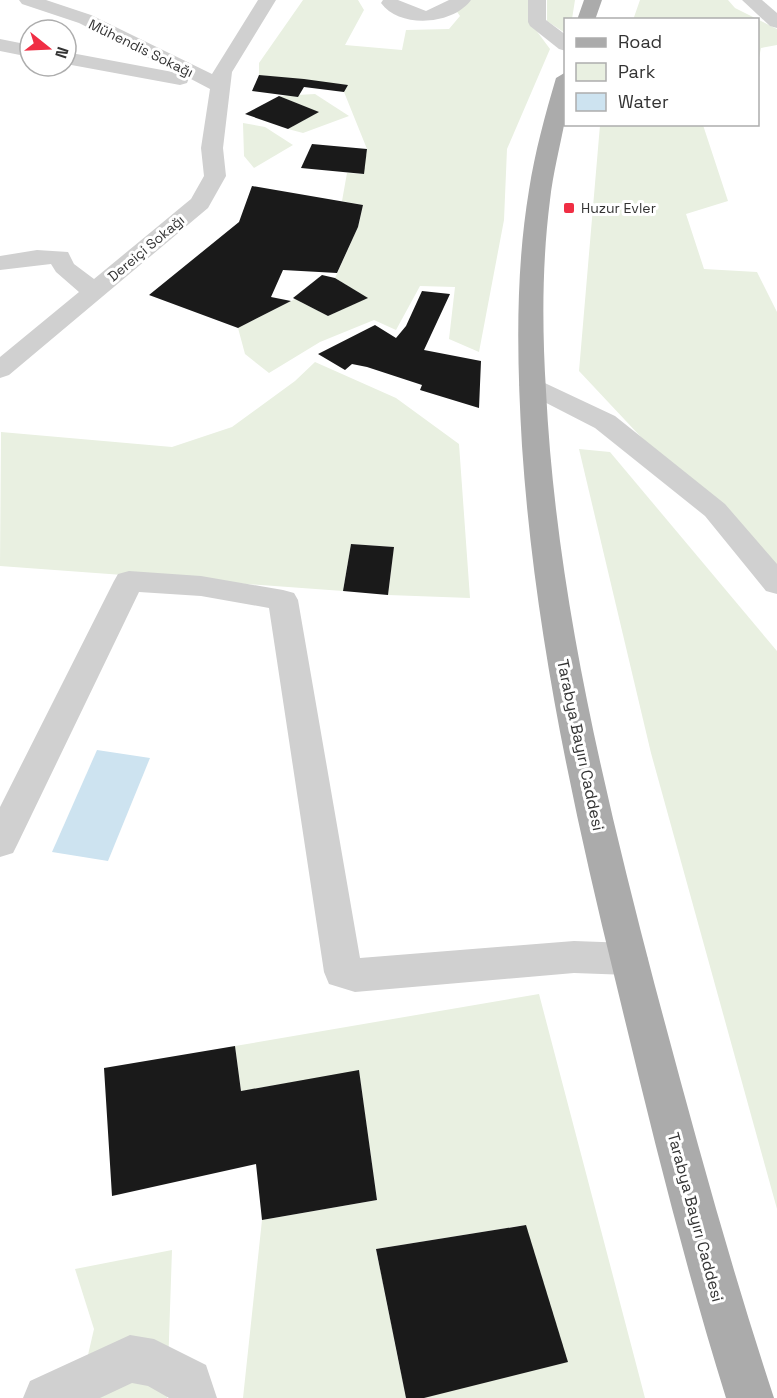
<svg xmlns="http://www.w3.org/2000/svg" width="777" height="1398" viewBox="0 0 777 1398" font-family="'Space Grotesk',sans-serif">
<rect width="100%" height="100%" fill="#fff"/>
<g fill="#e9f0e1">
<path d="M 303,0 L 358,0 L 364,10 L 345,45 L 402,50 L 406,30 L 449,29 L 460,16 L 455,9 L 467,0 L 530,0 L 530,22 L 550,49 L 507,149 L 504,220 L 479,352 L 449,339 L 455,287 L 420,286 L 396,330 L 374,320 L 320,342 L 269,373 L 245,354 L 238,328 L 291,301 L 295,299 L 328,316 L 367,298 L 335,278 L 358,227 L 363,205 L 342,201 L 347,173 L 363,174 L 367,149 L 344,92 L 347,85 L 259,75 L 259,63 Z"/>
<path d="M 547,0 L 575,0 L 572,19 L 566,20 L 565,33 L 547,21 Z"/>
<path d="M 640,0 L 728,0 L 735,8 L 777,29 L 777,45 L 761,48 L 758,63 L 758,20 L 633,20 Z"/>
<path d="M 315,94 L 349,116 L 303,133 L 288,129 L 318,112 L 279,96 Z"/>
<path d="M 243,123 L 265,127 L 293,145 L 254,168 L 244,156 Z"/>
<path d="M 600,125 L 703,125 L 728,201 L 686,214 L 704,269 L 757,272 L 777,312 L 777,582 L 579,371 Z"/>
<path d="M 315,362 L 396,398 L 459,444 L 470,598 L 388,595 L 394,547 L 351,544 L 343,591 L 0,566 L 1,432 L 172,447 L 232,427 L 295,381 Z"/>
<path d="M 579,449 L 610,452 L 777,651 L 777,1209 L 651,753 Z"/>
<path d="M 539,994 L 645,1398 L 424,1398 L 525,1225 L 376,1249 L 406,1398 L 243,1398 L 262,1220 L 377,1200 L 359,1071 L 241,1091 L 235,1046 Z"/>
<path d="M 172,1250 L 167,1398 L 78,1398 L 94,1329 L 75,1269 Z"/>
</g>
<path fill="#cde3f0" d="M 97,750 L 150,758 L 108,861 L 52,852 Z"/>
<g fill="#1a1a1a">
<path d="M 259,75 L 304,79 L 348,85 L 344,92 L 304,87 L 298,97 L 252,91 Z"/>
<path d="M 279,96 L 319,112 L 288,129 L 245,114 Z"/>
<path d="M 312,144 L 367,149 L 364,174 L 301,168 Z"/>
<path d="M 252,186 L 363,205 L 358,227 L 337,273 L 283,270 L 271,297 L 291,301 L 238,328 L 149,295 L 239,222 Z"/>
<path d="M 322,275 L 335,278 L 368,298 L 328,316 L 293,298 Z"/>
<path d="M 422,291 L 450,294 L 424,350 L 481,361 L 479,408 L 420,390 L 422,385 L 367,367 L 352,364 L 345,370 L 318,354 L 375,325 L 396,338 L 406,326 Z"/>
<path d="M 351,544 L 394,547 L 388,595 L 343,591 Z"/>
<path d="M 235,1046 L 241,1091 L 359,1070 L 377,1200 L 262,1220 L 256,1164 L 112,1196 L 104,1068 Z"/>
<path d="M 526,1225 L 568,1362 L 424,1398 L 406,1398 L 376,1249 Z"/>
</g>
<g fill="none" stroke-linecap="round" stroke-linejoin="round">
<g fill="#d0d0d0" fill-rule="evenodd">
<path d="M 19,0 L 46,0 L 91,15 L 212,74 L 258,0 L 276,0 L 232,72 L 223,148 L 226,176 L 208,208 L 9,375 L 0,378 L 0,357 L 79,292 L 56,272 L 51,264 L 0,270 L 0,256 L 37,250 L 68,252 L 74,264 L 94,279 L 191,199 L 204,176 L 201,148 L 210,89 L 189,78 L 187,83 L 180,85 L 66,64 L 66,52 L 178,73 L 79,23 L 22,4 Z"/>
<path d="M 383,0 L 398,0 L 426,11 L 449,0 L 471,0 C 453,25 400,29 381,3 Z"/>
<path d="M 528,0 L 546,0 L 546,20 L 566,35 L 566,51 L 559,49 L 530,26 L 528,22 Z"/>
<path d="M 742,0 L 762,0 L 777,13 L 777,28 L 770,26 Z"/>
<path d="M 0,39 L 30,45 L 30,57 L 0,51 Z"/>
<path d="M 532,377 L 615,416 L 725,504 L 777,564 L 777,594 L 766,591 L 705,516 L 595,428 L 523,391 L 519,385 L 523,379 Z"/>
<path d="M 129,571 L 201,576 L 283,590 L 294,593 L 298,600 L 360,958 L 574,941 L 629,943 L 643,948 L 648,959 L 643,970 L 629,975 L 574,973 L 355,992 L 329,984 L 324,972 L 269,608 L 201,596 L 139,592 L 18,843 L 13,853 L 0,857 L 0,807 L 114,581 L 118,574 Z"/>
<path d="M 130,1335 L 154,1339 L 206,1365 L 217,1398 L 169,1398 L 148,1386 L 132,1383 L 100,1398 L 23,1398 L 30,1381 Z"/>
</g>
<g fill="#ababab" fill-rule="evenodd">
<path d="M 584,0 L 602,0 L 595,20 L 577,20 Z"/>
<path d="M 566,72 C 566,88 567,105 565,120 C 560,147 553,173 550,200 C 542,263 542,327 546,391 C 556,593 604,790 655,986 C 692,1124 729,1262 774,1398 L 726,1398 C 683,1260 649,1120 615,979 C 572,804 534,627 522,446 C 517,361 515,274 529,190 C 535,152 545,115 556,78 Z"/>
</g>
</g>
<rect fill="#f02e44" stroke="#fff" stroke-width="2" x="563" y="202" width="12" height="12" rx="3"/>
<g text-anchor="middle" stroke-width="6" stroke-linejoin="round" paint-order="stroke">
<g font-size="14" fill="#333" stroke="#fff">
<text transform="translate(141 48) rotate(26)" y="5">Mühendis Sokağı</text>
<text transform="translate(146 248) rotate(-40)" y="5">Dereiçi Sokağı</text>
</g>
<g font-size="14" fill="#333" stroke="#fff" text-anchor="start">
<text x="581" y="213">Huzur Evler</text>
</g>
<g font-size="16" fill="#333" stroke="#fff">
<text transform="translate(581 745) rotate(78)" y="6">Tarabya Bayırı Caddesi</text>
<text transform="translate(696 1217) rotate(75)" y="6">Tarabya Bayırı Caddesi</text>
</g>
</g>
<rect x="564" y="18" width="195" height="108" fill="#ffffff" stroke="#adadad" stroke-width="1.5"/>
<rect x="576" y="38" width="30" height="9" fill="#ababab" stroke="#adadad" stroke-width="1.5"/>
<text x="618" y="48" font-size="18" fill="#333333">Road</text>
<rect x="576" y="63" width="30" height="18" fill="#e9f0e1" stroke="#adadad" stroke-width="1.5"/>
<text x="618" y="78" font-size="18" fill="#333333">Park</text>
<rect x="576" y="93" width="30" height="18" fill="#cde3f0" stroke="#adadad" stroke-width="1.5"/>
<text x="618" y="108" font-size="18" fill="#333333">Water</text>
<g transform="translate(48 48) rotate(108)"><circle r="28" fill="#ffffff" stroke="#adadad" stroke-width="1.5"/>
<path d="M0-4.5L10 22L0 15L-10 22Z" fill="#f02e44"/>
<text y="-9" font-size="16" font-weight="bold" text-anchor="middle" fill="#333333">N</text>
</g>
</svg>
